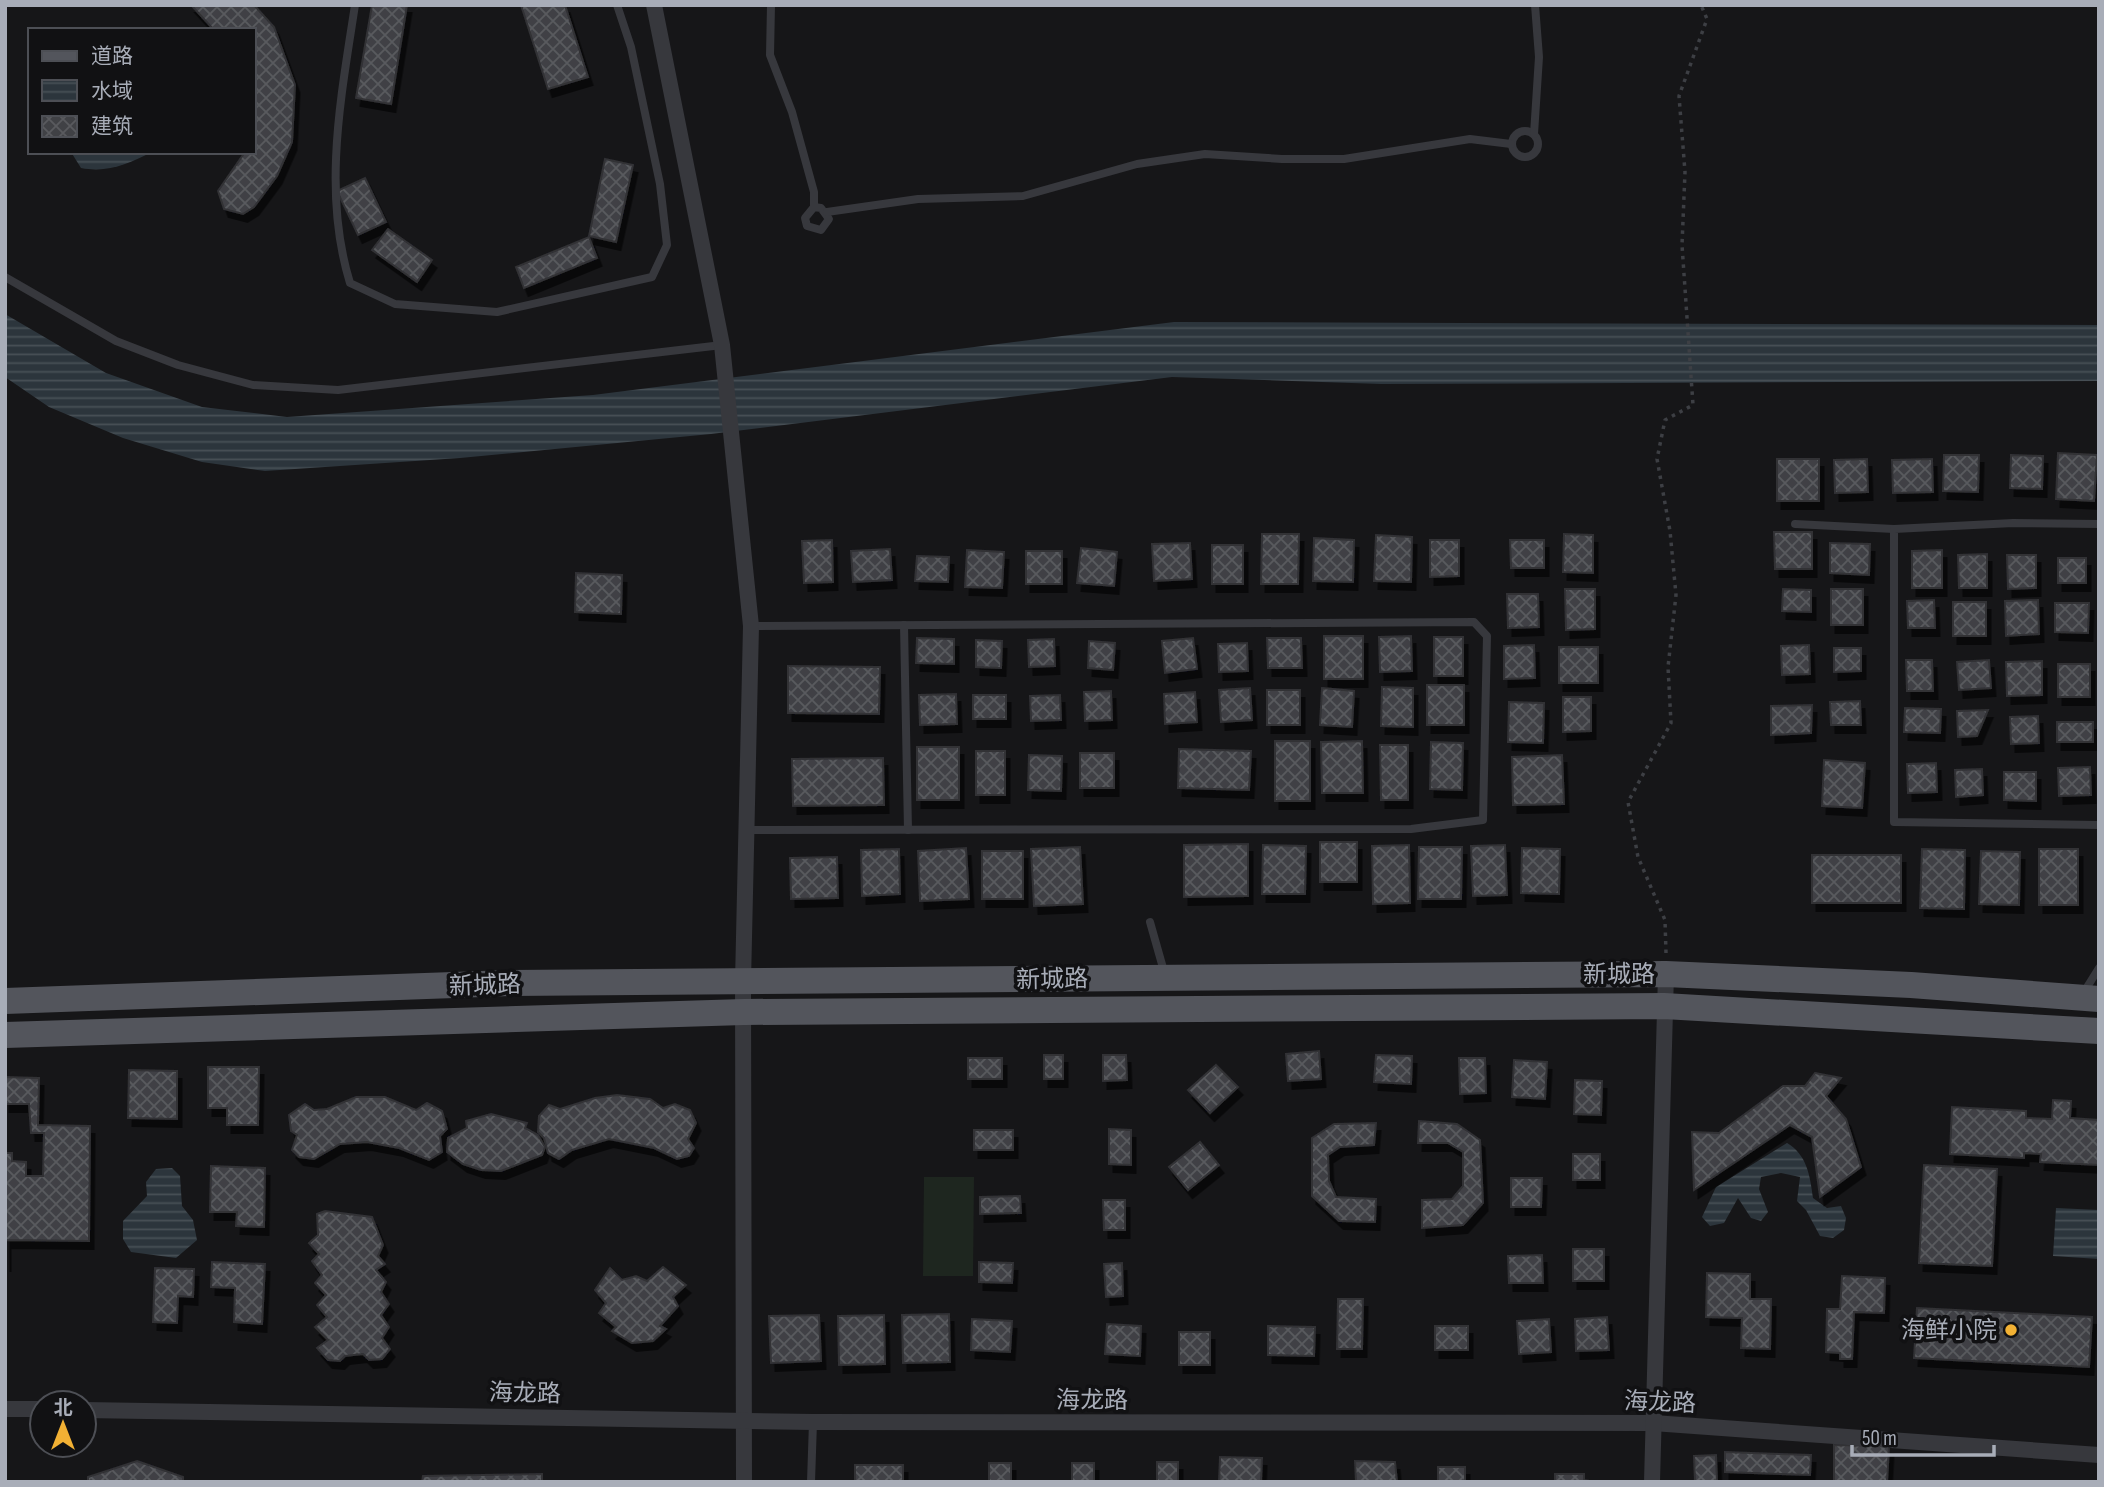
<svg xmlns="http://www.w3.org/2000/svg" width="2104" height="1487" viewBox="0 0 2104 1487" font-family="'Sofia Sans Condensed','Noto Sans SC',sans-serif">
<defs>
<pattern id="water-rules" width="6" height="5" patternUnits="userSpaceOnUse" patternTransform="scale(1.75)"><rect width="6" height="5" fill="#2c353c"/><path d="M0 2.5h6" fill="none" stroke="#485056"/></pattern>
<pattern id="building-cross-hatch" width="8" height="8" patternUnits="userSpaceOnUse" patternTransform="scale(1.75)"><rect width="8" height="8" fill="#404145"/><path d="M0 0l8 8M0 8l8-8" fill="none" stroke="#595a5e"/></pattern>
<filter id="shadow"><feDropShadow dx="4.5" dy="8" stdDeviation="0" flood-color="#0009"/></filter>
</defs>
<rect width="100%" height="100%" fill="#161618"/>
<path fill="#1e261f" d="M 924,1177 L 974,1177 L 973,1276 L 923,1276 Z"/>
<g fill="url(#water-rules)">
<path d="M 71,152 L 152,152 C 128,164 108,173 81,168 Z"/>
<path d="M 5,314 L 106,373 L 202,407 L 287,417 L 593,395 L 1174,322 L 2099,325 L 2099,381 L 1381,384 L 1172,377 L 711,434 L 460,458 L 265,471 L 202,462 L 123,438 L 49,407 L 5,377 Z"/>
<path d="M 1787,1143 C 1807,1155 1810,1175 1813,1198 L 1827,1208 L 1841,1206 L 1846,1218 L 1844,1230 L 1833,1238 L 1820,1236 L 1806,1210 L 1797,1201 L 1800,1177 L 1781,1173 L 1761,1177 L 1759,1189 L 1768,1212 L 1761,1221 L 1751,1218 L 1738,1198 L 1724,1223 L 1710,1226 L 1702,1217 L 1716,1187 Z"/>
<path d="M 172,1168 L 180,1176 L 182,1206 L 193,1220 L 197,1240 L 176,1258 L 131,1252 L 123,1239 L 123,1221 L 147,1196 L 146,1182 L 156,1169 Z"/>
<path d="M 2056,1208 L 2099,1210 L 2099,1259 L 2053,1256 Z"/>
</g>
<g fill="url(#building-cross-hatch)" stroke="#303034" stroke-width="2" filter="url(#shadow)">
<path d="M 191,5 L 254,5 L 274,27 L 295,85 L 292,142 L 277,176 L 254,207 L 243,214 L 224,209 L 218,191 L 245,152 L 254,152 L 254,30 L 214,30 Z"/>
<path d="M 372,5 L 407,5 L 391,104 L 356,98 Z"/>
<path d="M 521,5 L 565,5 L 588,77 L 548,89 Z"/>
<path d="M 605,159 L 633,165 L 616,242 L 589,236 Z"/>
<path d="M 365,178 L 386,222 L 358,235 L 337,191 Z"/>
<path d="M 388,229 L 432,260 L 417,282 L 372,250 Z"/>
<path d="M 589,237 L 597,258 L 524,288 L 516,267 Z"/>
<path d="M 2058,453 L 2097,455 L 2094,501 L 2056,499 Z"/>
<path d="M 1944,455 L 1979,455 L 1978,492 L 1943,491 Z"/>
<path d="M 2011,455 L 2043,456 L 2042,489 L 2010,488 Z"/>
<rect x="1777" y="459" width="42" height="42"/>
<path d="M 1867,459 L 1868,492 L 1835,493 L 1834,460 Z"/>
<path d="M 1932,459 L 1933,492 L 1893,493 L 1892,460 Z"/>
<path d="M 1774,532 L 1812,532 L 1812,569 L 1775,569 Z"/>
<path d="M 1262,534 L 1299,534 L 1298,584 L 1261,584 Z"/>
<path d="M 1564,534 L 1593,535 L 1593,573 L 1563,572 Z"/>
<path d="M 1376,535 L 1412,537 L 1411,582 L 1374,581 Z"/>
<path d="M 1314,538 L 1354,540 L 1353,582 L 1313,581 Z"/>
<path d="M 832,540 L 833,582 L 804,583 L 802,541 Z"/>
<path d="M 1430,540 L 1459,540 L 1459,576 L 1430,577 Z"/>
<path d="M 1510,540 L 1544,540 L 1544,568 L 1511,568 Z"/>
<path d="M 1190,543 L 1192,579 L 1154,581 L 1152,544 Z"/>
<path d="M 1830,543 L 1870,544 L 1869,575 L 1830,573 Z"/>
<rect x="1212" y="545" width="31" height="39"/>
<path d="M 1081,548 L 1117,552 L 1114,586 L 1077,583 Z"/>
<path d="M 890,549 L 892,580 L 853,582 L 851,551 Z"/>
<path d="M 967,550 L 1004,552 L 1002,588 L 965,587 Z"/>
<path d="M 1942,550 L 1942,588 L 1912,588 L 1912,551 Z"/>
<rect x="1026" y="551" width="36" height="33"/>
<path d="M 1987,554 L 1987,588 L 1959,588 L 1958,555 Z"/>
<path d="M 2007,555 L 2036,555 L 2036,588 L 2008,589 Z"/>
<path d="M 917,556 L 949,557 L 948,582 L 915,581 Z"/>
<rect x="2058" y="558" width="28" height="25"/>
<path d="M 576,573 L 622,575 L 621,614 L 575,612 Z"/>
<path d="M 1565,589 L 1595,589 L 1595,629 L 1566,630 Z"/>
<path d="M 1783,589 L 1811,590 L 1811,612 L 1782,611 Z"/>
<rect x="1831" y="589" width="32" height="36"/>
<path d="M 1507,594 L 1538,594 L 1539,627 L 1508,628 Z"/>
<path d="M 1934,600 L 1935,628 L 1908,628 L 1907,601 Z"/>
<path d="M 2038,600 L 2039,634 L 2006,636 L 2005,601 Z"/>
<rect x="1953" y="602" width="33" height="34"/>
<path d="M 2055,603 L 2089,603 L 2088,633 L 2055,632 Z"/>
<rect x="1324" y="636" width="39" height="43"/>
<path d="M 1411,636 L 1412,671 L 1380,672 L 1379,637 Z"/>
<rect x="1434" y="637" width="29" height="39"/>
<path d="M 917,638 L 954,639 L 954,664 L 916,663 Z"/>
<path d="M 1193,638 L 1197,669 L 1165,673 L 1162,641 Z"/>
<path d="M 1267,638 L 1301,638 L 1302,668 L 1268,668 Z"/>
<path d="M 1054,639 L 1055,666 L 1029,667 L 1028,640 Z"/>
<path d="M 976,640 L 1002,641 L 1001,668 L 976,667 Z"/>
<path d="M 1089,641 L 1115,643 L 1113,670 L 1088,668 Z"/>
<path d="M 1247,643 L 1248,671 L 1219,672 L 1218,644 Z"/>
<path d="M 1534,645 L 1535,678 L 1504,679 L 1504,646 Z"/>
<path d="M 1809,645 L 1810,674 L 1782,675 L 1781,646 Z"/>
<rect x="1559" y="647" width="39" height="36"/>
<path d="M 1834,648 L 1861,648 L 1861,671 L 1834,672 Z"/>
<path d="M 1906,660 L 1932,660 L 1933,691 L 1907,691 Z"/>
<path d="M 1989,660 L 1991,688 L 1959,690 L 1957,662 Z"/>
<path d="M 2042,661 L 2042,695 L 2007,696 L 2006,662 Z"/>
<rect x="2058" y="664" width="32" height="33"/>
<path d="M 788,666 L 880,667 L 879,714 L 788,713 Z"/>
<rect x="1427" y="685" width="37" height="40"/>
<path d="M 1382,687 L 1413,688 L 1413,727 L 1381,726 Z"/>
<path d="M 1250,688 L 1252,720 L 1221,722 L 1219,690 Z"/>
<path d="M 1322,688 L 1354,691 L 1352,727 L 1320,725 Z"/>
<rect x="1267" y="690" width="33" height="35"/>
<path d="M 1111,691 L 1112,720 L 1085,721 L 1084,692 Z"/>
<path d="M 1195,692 L 1197,722 L 1165,724 L 1164,694 Z"/>
<path d="M 956,694 L 957,724 L 920,725 L 919,695 Z"/>
<rect x="973" y="695" width="33" height="24"/>
<path d="M 1060,695 L 1061,720 L 1031,721 L 1030,696 Z"/>
<path d="M 1563,697 L 1591,697 L 1591,731 L 1563,732 Z"/>
<path d="M 1860,701 L 1861,725 L 1831,725 L 1830,702 Z"/>
<path d="M 1509,702 L 1544,703 L 1543,743 L 1508,742 Z"/>
<path d="M 1812,705 L 1811,733 L 1771,735 L 1771,706 Z"/>
<path d="M 1905,708 L 1941,709 L 1940,733 L 1904,732 Z"/>
<path d="M 1988,710 L 1977,736 L 1958,737 L 1957,711 Z"/>
<path d="M 2038,716 L 2039,743 L 2011,744 L 2010,717 Z"/>
<rect x="2057" y="722" width="36" height="20"/>
<rect x="1275" y="741" width="35" height="60"/>
<path d="M 1362,741 L 1363,793 L 1322,793 L 1321,742 Z"/>
<path d="M 1431,742 L 1463,743 L 1462,790 L 1430,789 Z"/>
<path d="M 1380,745 L 1408,745 L 1408,800 L 1381,800 Z"/>
<rect x="917" y="747" width="42" height="53"/>
<path d="M 1179,749 L 1251,751 L 1249,790 L 1178,788 Z"/>
<rect x="976" y="751" width="29" height="44"/>
<rect x="1080" y="753" width="34" height="35"/>
<path d="M 1029,755 L 1062,756 L 1061,791 L 1028,790 Z"/>
<path d="M 1562,755 L 1564,804 L 1513,805 L 1512,757 Z"/>
<path d="M 883,758 L 884,805 L 793,806 L 792,759 Z"/>
<path d="M 1824,760 L 1865,763 L 1862,808 L 1822,806 Z"/>
<path d="M 1936,763 L 1937,792 L 1908,793 L 1907,764 Z"/>
<path d="M 2090,767 L 2091,795 L 2059,796 L 2058,768 Z"/>
<path d="M 1982,769 L 1983,795 L 1956,797 L 1955,770 Z"/>
<path d="M 2004,772 L 2036,772 L 2036,801 L 2004,800 Z"/>
<rect x="1320" y="842" width="37" height="40"/>
<path d="M 1248,844 L 1248,896 L 1184,897 L 1184,845 Z"/>
<path d="M 1263,845 L 1306,846 L 1305,894 L 1262,894 Z"/>
<path d="M 1409,845 L 1410,903 L 1373,904 L 1372,846 Z"/>
<path d="M 1505,845 L 1507,895 L 1473,896 L 1471,846 Z"/>
<path d="M 1080,847 L 1083,904 L 1034,906 L 1031,849 Z"/>
<path d="M 1419,847 L 1462,847 L 1461,899 L 1418,899 Z"/>
<path d="M 966,848 L 969,899 L 920,901 L 918,851 Z"/>
<path d="M 1522,848 L 1560,849 L 1559,894 L 1521,893 Z"/>
<path d="M 899,849 L 900,894 L 862,896 L 861,850 Z"/>
<path d="M 1922,849 L 1965,850 L 1964,909 L 1920,908 Z"/>
<rect x="2039" y="849" width="39" height="56"/>
<rect x="982" y="851" width="41" height="48"/>
<path d="M 1981,851 L 2020,852 L 2019,905 L 1979,904 Z"/>
<rect x="1812" y="855" width="89" height="48"/>
<path d="M 837,857 L 838,898 L 791,899 L 790,858 Z"/>
<path d="M 1319,1051 L 1321,1079 L 1288,1081 L 1286,1054 Z"/>
<rect x="1044" y="1055" width="19" height="24"/>
<path d="M 1103,1055 L 1126,1055 L 1127,1080 L 1103,1081 Z"/>
<path d="M 1376,1055 L 1412,1056 L 1411,1084 L 1374,1082 Z"/>
<rect x="968" y="1058" width="34" height="21"/>
<path d="M 1459,1058 L 1485,1058 L 1486,1093 L 1460,1094 Z"/>
<path d="M 1514,1060 L 1547,1062 L 1545,1099 L 1512,1097 Z"/>
<path d="M 1216,1065 L 1238,1087 L 1210,1113 L 1188,1090 Z"/>
<path d="M 208,1067 L 259,1067 L 258,1125 L 227,1125 L 227,1108 L 208,1108 Z"/>
<path d="M 129,1070 L 177,1071 L 177,1119 L 128,1118 Z"/>
<path d="M 1815,1073 L 1841,1078 L 1826,1096 L 1846,1119 L 1861,1167 L 1820,1197 L 1812,1137 L 1790,1125 L 1694,1190 L 1692,1132 L 1719,1133 L 1783,1086 L 1805,1086 Z"/>
<path d="M 5,1077 L 39,1078 L 38,1125 L 90,1126 L 89,1241 L 6,1240 L 6,1264 L 5,1153 L 12,1153 L 12,1161 L 26,1162 L 26,1176 L 43,1176 L 44,1133 L 31,1133 L 29,1104 L 5,1104 Z"/>
<path d="M 1575,1080 L 1602,1081 L 1601,1115 L 1574,1114 Z"/>
<path d="M 617,1095 L 650,1099 L 663,1108 L 675,1104 L 690,1110 L 696,1123 L 688,1139 L 694,1148 L 689,1156 L 677,1159 L 654,1148 L 609,1139 L 572,1150 L 559,1159 L 548,1153 L 544,1138 L 538,1132 L 539,1116 L 549,1105 L 560,1109 L 595,1098 Z"/>
<path d="M 356,1097 L 385,1097 L 416,1110 L 427,1103 L 442,1111 L 447,1129 L 440,1136 L 442,1152 L 429,1160 L 399,1148 L 367,1142 L 340,1144 L 314,1159 L 299,1157 L 292,1150 L 297,1135 L 291,1131 L 289,1115 L 305,1104 L 314,1110 L 327,1109 Z"/>
<path d="M 2053,1100 L 2071,1101 L 2070,1118 L 2099,1120 L 2099,1165 L 2040,1162 L 2041,1154 L 2024,1153 L 2024,1158 L 1950,1154 L 1952,1107 L 2026,1111 L 2026,1118 L 2052,1119 Z"/>
<path d="M 491,1114 L 527,1123 L 525,1128 L 538,1135 L 545,1147 L 542,1155 L 501,1171 L 481,1170 L 463,1164 L 447,1152 L 448,1138 L 467,1128 L 466,1121 Z"/>
<path d="M 1419,1121 L 1457,1124 L 1480,1140 L 1483,1203 L 1463,1225 L 1422,1228 L 1422,1200 L 1452,1199 L 1463,1186 L 1463,1152 L 1448,1143 L 1418,1143 Z"/>
<path d="M 1376,1123 L 1374,1145 L 1340,1147 L 1328,1155 L 1329,1181 L 1336,1197 L 1376,1199 L 1375,1222 L 1339,1221 L 1312,1196 L 1312,1138 L 1334,1124 Z"/>
<path d="M 1109,1129 L 1131,1130 L 1131,1165 L 1109,1164 Z"/>
<rect x="974" y="1130" width="39" height="20"/>
<path d="M 1200,1142 L 1219,1165 L 1188,1190 L 1169,1167 Z"/>
<rect x="1573" y="1154" width="27" height="26"/>
<path d="M 1924,1165 L 1997,1169 L 1992,1266 L 1919,1263 Z"/>
<path d="M 211,1166 L 265,1168 L 264,1227 L 236,1226 L 237,1212 L 210,1212 Z"/>
<path d="M 1511,1178 L 1542,1178 L 1541,1207 L 1511,1207 Z"/>
<path d="M 1020,1196 L 1021,1213 L 980,1214 L 980,1197 Z"/>
<path d="M 1103,1200 L 1125,1200 L 1125,1230 L 1104,1230 Z"/>
<path d="M 325,1211 L 372,1217 L 383,1245 L 378,1256 L 385,1264 L 376,1270 L 386,1282 L 381,1292 L 389,1304 L 381,1315 L 389,1327 L 382,1338 L 390,1349 L 382,1359 L 369,1360 L 363,1354 L 345,1356 L 340,1361 L 328,1360 L 317,1348 L 328,1340 L 315,1327 L 327,1317 L 317,1305 L 326,1295 L 315,1283 L 322,1275 L 312,1261 L 319,1254 L 309,1243 L 318,1235 L 317,1214 Z"/>
<rect x="1573" y="1249" width="31" height="32"/>
<path d="M 1542,1255 L 1543,1283 L 1509,1283 L 1508,1256 Z"/>
<path d="M 212,1262 L 265,1264 L 262,1324 L 234,1322 L 235,1288 L 211,1287 Z"/>
<path d="M 979,1262 L 1013,1263 L 1012,1283 L 979,1282 Z"/>
<path d="M 1122,1263 L 1123,1296 L 1106,1297 L 1104,1264 Z"/>
<path d="M 663,1267 L 686,1285 L 673,1297 L 678,1306 L 660,1326 L 666,1329 L 653,1341 L 632,1343 L 612,1331 L 616,1327 L 599,1313 L 606,1303 L 595,1290 L 610,1268 L 622,1280 L 636,1276 L 647,1281 Z"/>
<path d="M 155,1268 L 194,1269 L 193,1297 L 178,1296 L 177,1323 L 153,1322 Z"/>
<path d="M 1707,1273 L 1750,1274 L 1750,1299 L 1771,1299 L 1770,1349 L 1741,1348 L 1742,1318 L 1706,1317 Z"/>
<path d="M 1842,1276 L 1885,1278 L 1884,1313 L 1854,1312 L 1852,1359 L 1840,1359 L 1840,1353 L 1826,1352 L 1827,1309 L 1840,1309 Z"/>
<path d="M 1338,1299 L 1363,1299 L 1362,1349 L 1337,1349 Z"/>
<path d="M 1917,1308 L 2092,1317 L 2089,1367 L 1914,1358 Z"/>
<path d="M 949,1314 L 950,1362 L 903,1363 L 902,1315 Z"/>
<path d="M 819,1315 L 821,1361 L 771,1363 L 769,1316 Z"/>
<path d="M 884,1315 L 885,1364 L 839,1365 L 838,1316 Z"/>
<path d="M 1607,1317 L 1609,1350 L 1576,1351 L 1575,1319 Z"/>
<path d="M 972,1319 L 1012,1321 L 1010,1352 L 971,1350 Z"/>
<path d="M 1549,1319 L 1551,1352 L 1519,1354 L 1517,1321 Z"/>
<path d="M 1107,1324 L 1141,1326 L 1140,1356 L 1105,1354 Z"/>
<path d="M 1268,1326 L 1315,1327 L 1314,1356 L 1268,1355 Z"/>
<rect x="1435" y="1326" width="33" height="24"/>
<rect x="1179" y="1332" width="31" height="33"/>
<path d="M 1834,1445 L 1889,1446 L 1887,1482 L 1834,1482 Z"/>
<path d="M 1725,1452 L 1811,1455 L 1810,1475 L 1725,1472 Z"/>
<path d="M 1716,1455 L 1717,1482 L 1695,1482 L 1694,1456 Z"/>
<path d="M 1220,1457 L 1262,1458 L 1261,1482 L 1219,1482 Z"/>
<path d="M 137,1461 L 183,1477 L 183,1482 L 88,1482 L 88,1477 Z"/>
<path d="M 1355,1461 L 1395,1462 L 1397,1482 L 1356,1482 Z"/>
<rect x="1157" y="1462" width="21" height="20"/>
<rect x="989" y="1463" width="22" height="19"/>
<rect x="1072" y="1463" width="22" height="19"/>
<rect x="855" y="1465" width="48" height="17"/>
<rect x="1438" y="1467" width="27" height="15"/>
<path d="M 542,1474 L 542,1482 L 422,1482 L 423,1476 Z"/>
<path d="M 1555,1474 L 1584,1474 L 1584,1480 L 1595,1482 L 1555,1482 Z"/>
</g>
<g fill="none" stroke-linecap="round" stroke-linejoin="round">
<path stroke="#3d3f44" stroke-width="3.5" stroke-dasharray="3.5 5" stroke-linecap="butt" d="M 1666,953 L 1665,920 L 1638,857 L 1628,802 L 1671,723 L 1668,667 L 1676,595 L 1670,531 L 1657,459 L 1665,420 L 1693,405 L 1682,245 L 1685,172 L 1679,96 L 1707,19 L 1701,5"/>
<g stroke="#37383d" stroke-width="8">
<path d="M 355,5 C 341,97 322,192 350,283 L 395,304 L 497,312 L 652,277 L 667,245 L 660,184 L 631,47 L 617,5"/>
<path d="M 771,5 L 770,55 L 792,112 L 814,192 L 814,207 L 805,218 L 807,226 L 821,230 L 829,219 L 821,208 L 814,207"/>
<circle cx="1525" cy="144" r="13"/>
<path d="M 1534,134 L 1539,57 L 1535,5"/>
<path d="M 827,212 L 918,199 L 1023,196 L 1137,164 L 1205,154 L 1282,159 L 1344,159 L 1470,139 L 1511,144"/>
<path d="M 5,277 L 116,341 L 178,365 L 253,385 L 338,390 L 722,345"/>
<path d="M 1795,524 L 1894,529"/>
<path d="M 2099,524 L 2013,523 L 1894,529 L 1894,822 L 2099,825"/>
<path d="M 904,625 L 908,830"/>
<path d="M 746,830 L 1411,829 L 1483,820 L 1487,636 L 1474,622 L 751,626"/>
<path d="M 1150,922 L 1165,975"/>
<path d="M 2084,992 L 2099,968"/>
<path d="M 811,1482 L 813,1422"/>
</g>
<g stroke="#37383d" stroke-width="16">
<path d="M 654,5 L 722,345 L 751,626 L 743,982 L 744,1482"/>
<path d="M 5,1409 L 42,1409"/>
<path d="M 84,1410 L 813,1422 L 1653,1423 L 2099,1455"/>
<path d="M 1652,1482 L 1666,974"/>
</g>
<g stroke="#53555c" stroke-width="26">
<path d="M 5,1001 L 510,983 L 1666,974 L 1911,985 L 2099,999"/>
<path d="M 5,1035 L 744,1012 L 1664,1006 L 2099,1031"/>
</g>
</g>
<circle fill="#f2b134" stroke="#111113" stroke-width="2.5" cx="2011" cy="1330" r="7"/>
<g text-anchor="middle" stroke-width="7" stroke-linejoin="round" paint-order="stroke">
<g font-size="24" fill="#a8adb8" stroke="#111113">
<text x="1619" y="982">新城路</text>
<text transform="translate(1052 979) rotate(-1)" y="8">新城路</text>
<text transform="translate(485 985) rotate(-2)" y="8">新城路</text>
<text transform="translate(525 1393) rotate(1)" y="8">海龙路</text>
<text x="1092" y="1408">海龙路</text>
<text transform="translate(1660 1402) rotate(2)" y="8">海龙路</text>
</g>
<g font-size="24" fill="#a8adb8" stroke="#111113" text-anchor="end">
<text x="1997" y="1338">海鲜小院</text>
</g>
</g>
<rect width="2104" height="1487" fill="none" stroke="#a8adb8" stroke-width="14"/>
<rect x="28" y="28" width="228" height="126" fill="#111113" stroke="#4d4f55" stroke-width="2"/>
<rect x="42" y="51" width="35" height="10" fill="#53555c" stroke="#4d4f55" stroke-width="2"/>
<text x="91" y="63" font-size="21" fill="#a8adb8">道路</text>
<rect x="42" y="80" width="35" height="21" fill="url(#water-rules)" stroke="#4d4f55" stroke-width="2"/>
<text x="91" y="98" font-size="21" fill="#a8adb8">水域</text>
<rect x="42" y="116" width="35" height="21" fill="url(#building-cross-hatch)" stroke="#4d4f55" stroke-width="2"/>
<text x="91" y="133" font-size="21" fill="#a8adb8">建筑</text>
<g transform="translate(63 1424)"><circle r="33" fill="#111113" stroke="#4d4f55" stroke-width="2"/>
<path d="M0-5L12 26L0 18L-12 26Z" fill="#f2b134"/>
<text y="-10" font-size="19" font-weight="bold" text-anchor="middle" fill="#a8adb8">北</text>
</g>
<path d="M1852 1445v10h142v-10" fill="none" stroke="#a8adb8" stroke-width="3.5"/>
<text x="1862" y="1445" font-size="21" fill="#a8adb8" stroke="#111113" stroke-width="5" paint-order="stroke">50 m</text>
</svg>
